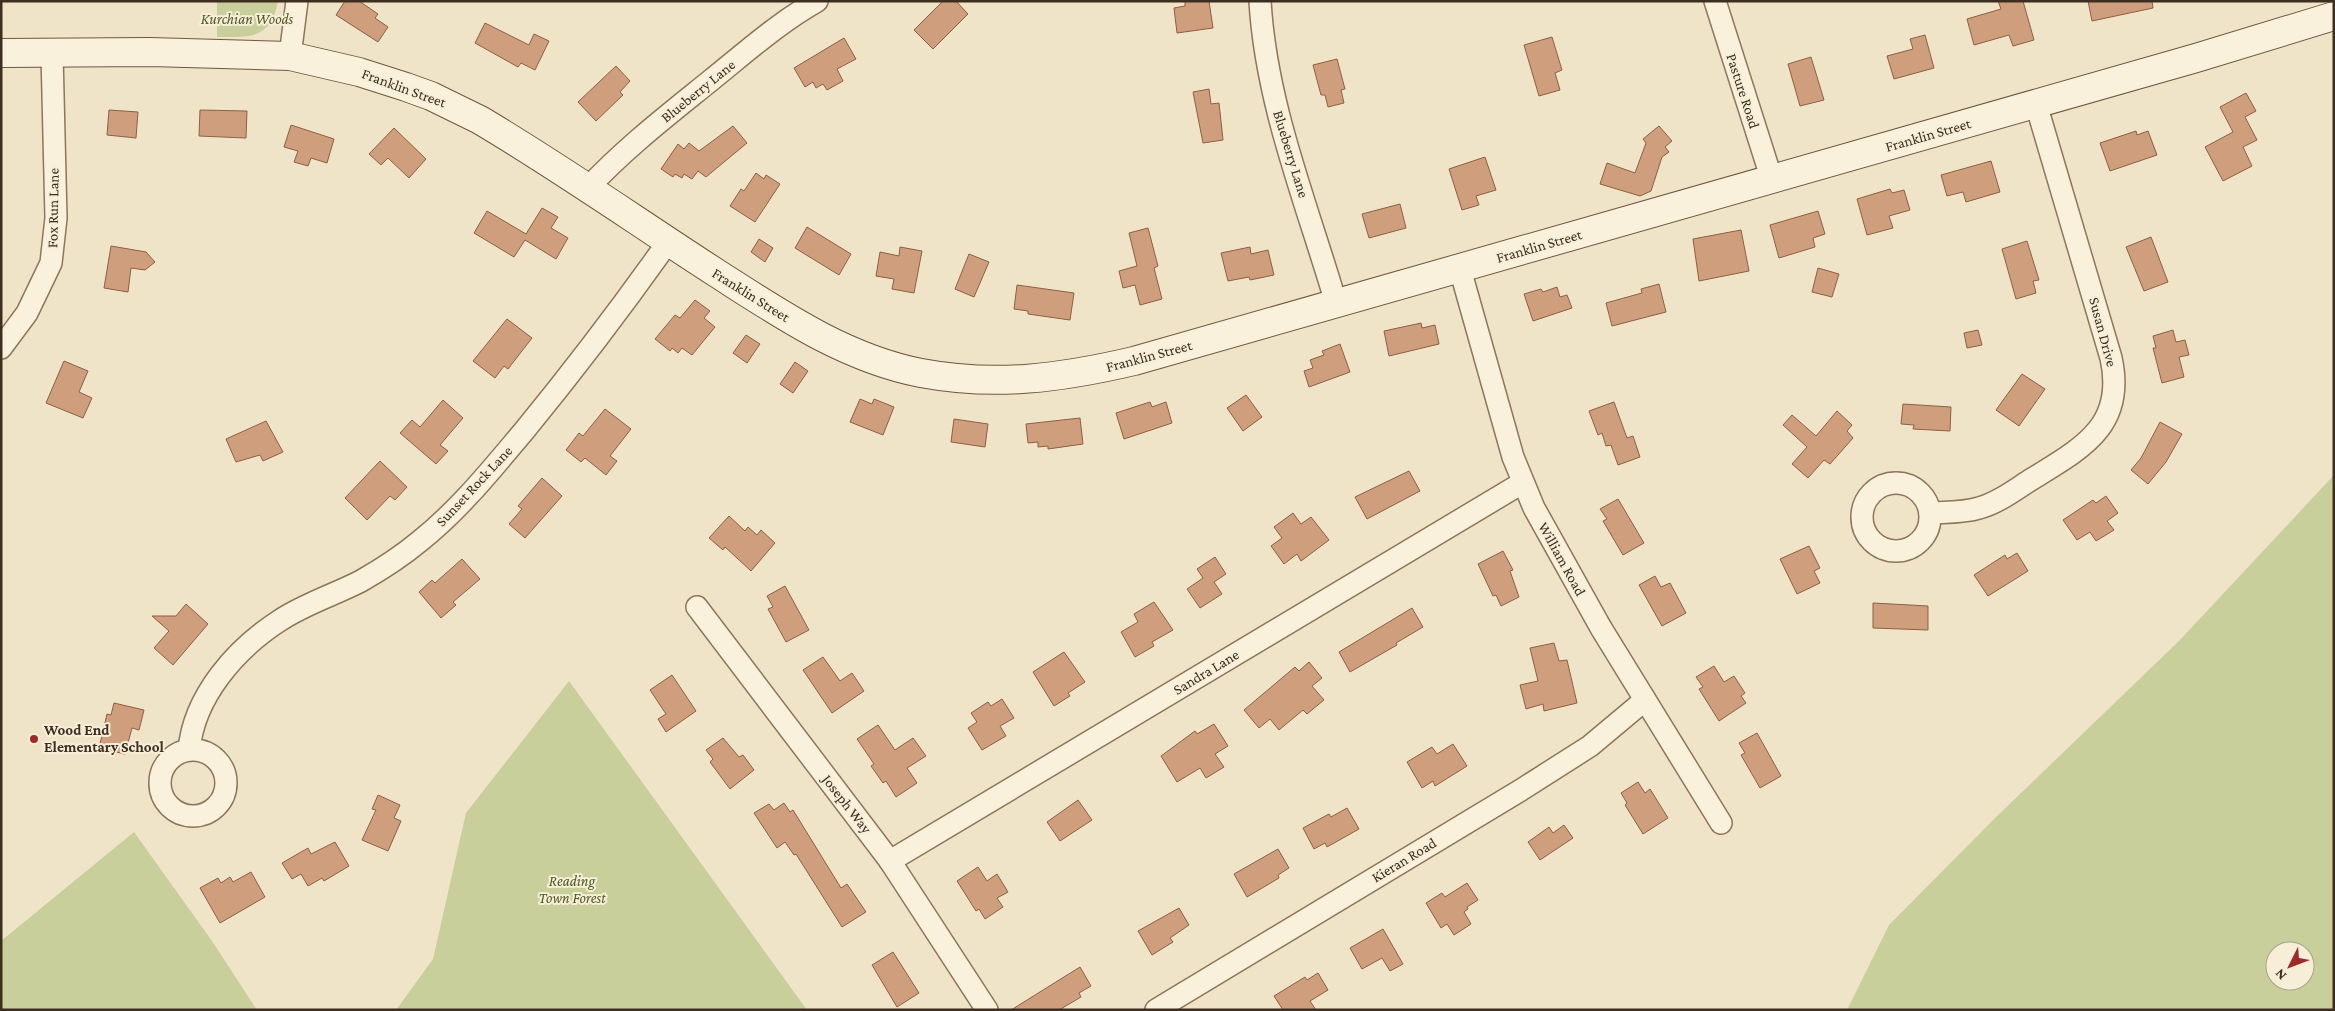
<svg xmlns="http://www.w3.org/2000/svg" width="2335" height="1011" viewBox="0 0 2335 1011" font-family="'Crimson Pro',serif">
<rect width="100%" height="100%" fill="#f0e4c8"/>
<g fill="#c9cf9b" fill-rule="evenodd">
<path d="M 217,1 L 278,1 C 271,40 249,37 217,37 Z"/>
<path d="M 2334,475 L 2334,1010 L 1847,1010 L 1889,925 L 1994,819 L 2179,641 ZM 2275,951 L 2305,951 L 2305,981 L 2275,981 Z"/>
<path d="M 569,681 L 807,1010 L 396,1010 L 433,959 L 466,813 Z"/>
<path d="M 134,832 L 212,941 L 257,1010 L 1,1010 L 1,941 Z"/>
</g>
<g fill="#cf9f7d" stroke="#8d5f41">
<path d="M 345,1 L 359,1 L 378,14 L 375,18 L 388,27 L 378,42 L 336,15 Z"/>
<path d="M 943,1 L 956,1 L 968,14 L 933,49 L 914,30 Z"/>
<path d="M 1185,1 L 1209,1 L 1213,28 L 1177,33 L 1174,8 L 1185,6 Z"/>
<path d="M 1998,1 L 2023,1 L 2034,40 L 2013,46 L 2009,35 L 1974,45 L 1967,19 L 2001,9 Z"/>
<path d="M 2088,1 L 2152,1 L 2153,8 L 2092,21 Z"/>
<path d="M 485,23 L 529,45 L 534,34 L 549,41 L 535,70 L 521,63 L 518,67 L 475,43 Z"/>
<path d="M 1925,35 L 1934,68 L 1894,79 L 1887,56 L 1913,49 L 1910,39 Z"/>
<path d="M 1552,37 L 1562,70 L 1555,73 L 1560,90 L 1539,96 L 1524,45 Z"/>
<path d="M 844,38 L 856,59 L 837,69 L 843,81 L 827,90 L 823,84 L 816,88 L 813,82 L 805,87 L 794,68 Z"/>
<path d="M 1811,57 L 1824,100 L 1800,106 L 1788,64 Z"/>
<path d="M 1337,59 L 1345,89 L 1341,90 L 1344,103 L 1328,107 L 1325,95 L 1321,95 L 1313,65 Z"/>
<path d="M 616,66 L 630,81 L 620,92 L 623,95 L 596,121 L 578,102 Z"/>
<path d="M 1209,89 L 1211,104 L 1219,103 L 1223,140 L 1203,143 L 1193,92 Z"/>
<path d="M 2246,93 L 2256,111 L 2245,117 L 2257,140 L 2243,147 L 2252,166 L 2223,181 L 2205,147 L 2233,132 L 2220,107 Z"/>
<path d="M 109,110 L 138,112 L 136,138 L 107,135 Z"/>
<path d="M 200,110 L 247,111 L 246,138 L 199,136 Z"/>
<path d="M 291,125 L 334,139 L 327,163 L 311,158 L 308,166 L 294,162 L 298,151 L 284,147 Z"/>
<path d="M 733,126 L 747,143 L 706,177 L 698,171 L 692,179 L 684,174 L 682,178 L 675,174 L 673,177 L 661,169 L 678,144 L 684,149 L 689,143 L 699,151 Z"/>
<path d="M 1659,126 L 1672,141 L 1665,147 L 1669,152 L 1662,157 L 1651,191 L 1640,196 L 1600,184 L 1607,163 L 1635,173 L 1646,143 L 1643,139 Z"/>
<path d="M 394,128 L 426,159 L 409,178 L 388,158 L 381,165 L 369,154 Z"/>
<path d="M 2136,131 L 2137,135 L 2148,131 L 2157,155 L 2110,171 L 2100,143 Z"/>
<path d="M 1485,157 L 1496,190 L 1476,196 L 1479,205 L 1462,210 L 1449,169 Z"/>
<path d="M 1991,161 L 2000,192 L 1966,202 L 1963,192 L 1947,196 L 1941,175 Z"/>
<path d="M 756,173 L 764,179 L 766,175 L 780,184 L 755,222 L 730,206 L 741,189 L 744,191 Z"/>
<path d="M 1890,189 L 1892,193 L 1904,190 L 1910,210 L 1889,216 L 1893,228 L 1867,235 L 1857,199 Z"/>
<path d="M 1400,204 L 1406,228 L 1369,238 L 1362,214 Z"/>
<path d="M 542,208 L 558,217 L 551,228 L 568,238 L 556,259 L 525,240 L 514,257 L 474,233 L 487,211 L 526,234 Z"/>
<path d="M 1818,211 L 1825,234 L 1813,238 L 1815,247 L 1779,258 L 1770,225 Z"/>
<path d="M 807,227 L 851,254 L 839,275 L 795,248 Z"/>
<path d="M 1148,228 L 1158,266 L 1154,268 L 1162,299 L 1140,305 L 1135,285 L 1123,288 L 1119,271 L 1137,266 L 1129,233 Z"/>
<path d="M 1741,230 L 1749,271 L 1699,281 L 1693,239 Z"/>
<path d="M 2151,237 L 2168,282 L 2144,291 L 2126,247 Z"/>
<path d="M 759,239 L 773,248 L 765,262 L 751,252 Z"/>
<path d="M 2027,241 L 2039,280 L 2033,281 L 2036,293 L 2016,299 L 2002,249 Z"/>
<path d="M 111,246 L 146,252 L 155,262 L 145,270 L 131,268 L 128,292 L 104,288 Z"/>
<path d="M 900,247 L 922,251 L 914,293 L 892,289 L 894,279 L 876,276 L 880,252 L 899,256 Z"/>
<path d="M 1250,247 L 1251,254 L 1268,250 L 1274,275 L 1250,280 L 1249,277 L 1228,281 L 1221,253 Z"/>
<path d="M 969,254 L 989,262 L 974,297 L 955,289 Z"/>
<path d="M 1818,268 L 1839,274 L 1832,297 L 1812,292 Z"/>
<path d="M 1659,284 L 1666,312 L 1612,326 L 1606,303 L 1642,293 L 1641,289 Z"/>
<path d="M 1017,285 L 1074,293 L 1070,320 L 1028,314 L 1028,311 L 1014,309 Z"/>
<path d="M 1557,287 L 1560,297 L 1567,295 L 1572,308 L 1533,321 L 1524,294 L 1541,289 L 1543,292 Z"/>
<path d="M 695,300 L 710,311 L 704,318 L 715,327 L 692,355 L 682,348 L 678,353 L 672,348 L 670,351 L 655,339 L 675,315 L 680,318 Z"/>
<path d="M 507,319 L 532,338 L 508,369 L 504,366 L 495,378 L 473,361 Z"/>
<path d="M 1421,323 L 1422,328 L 1435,325 L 1439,344 L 1389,356 L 1384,331 Z"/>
<path d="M 1978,330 L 1982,345 L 1967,348 L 1964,333 Z"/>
<path d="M 2173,330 L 2176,342 L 2185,340 L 2189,355 L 2179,357 L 2184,377 L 2162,383 L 2153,348 L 2156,348 L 2153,336 Z"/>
<path d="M 746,335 L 760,344 L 747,363 L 733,353 Z"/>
<path d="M 1340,344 L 1350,372 L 1309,387 L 1304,371 L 1313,368 L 1310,360 L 1324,355 L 1322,351 Z"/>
<path d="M 64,361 L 88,371 L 79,392 L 92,398 L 83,418 L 46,403 Z"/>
<path d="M 795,362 L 808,371 L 793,393 L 780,384 Z"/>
<path d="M 2022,374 L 2045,389 L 2019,426 L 1996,410 Z"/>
<path d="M 1246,395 L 1262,417 L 1243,431 L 1227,408 Z"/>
<path d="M 860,399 L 872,404 L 874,399 L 894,407 L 883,435 L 850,422 Z"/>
<path d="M 443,400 L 463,418 L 440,445 L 448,451 L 436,464 L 400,433 L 412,420 L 420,427 Z"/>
<path d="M 1150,402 L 1152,407 L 1166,402 L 1172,423 L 1124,439 L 1116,413 Z"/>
<path d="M 1614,402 L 1627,438 L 1633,436 L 1640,457 L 1618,465 L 1611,445 L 1606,446 L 1602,433 L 1598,435 L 1589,411 Z"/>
<path d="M 1903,404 L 1951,407 L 1950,431 L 1913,429 L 1914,425 L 1901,424 Z"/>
<path d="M 605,409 L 631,429 L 610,456 L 617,461 L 606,475 L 585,458 L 581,462 L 566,450 L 579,433 L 583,436 Z"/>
<path d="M 1837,411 L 1852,425 L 1847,431 L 1853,438 L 1830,464 L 1824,460 L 1808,478 L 1792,464 L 1807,447 L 1783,425 L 1792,415 L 1816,436 Z"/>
<path d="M 1080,418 L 1083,444 L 1048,449 L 1048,446 L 1038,447 L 1038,442 L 1028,443 L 1026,424 Z"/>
<path d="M 954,419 L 988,424 L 985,447 L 951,442 Z"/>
<path d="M 266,421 L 283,452 L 263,461 L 260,455 L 236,462 L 226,439 Z"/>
<path d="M 2160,422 L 2182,434 L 2166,462 L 2148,484 L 2131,470 L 2141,458 Z"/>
<path d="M 380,461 L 407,487 L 395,500 L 390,496 L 367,520 L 345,498 Z"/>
<path d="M 1409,471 L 1420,491 L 1367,519 L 1355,497 Z"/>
<path d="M 542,478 L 562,496 L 525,538 L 509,524 L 522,509 L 518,506 Z"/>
<path d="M 2106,496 L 2118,513 L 2107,521 L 2114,530 L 2096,541 L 2090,532 L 2077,540 L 2063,520 L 2093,500 L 2096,503 Z"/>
<path d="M 1618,499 L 1644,543 L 1623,555 L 1603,521 L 1607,519 L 1600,509 Z"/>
<path d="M 1293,513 L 1301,524 L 1311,517 L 1329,540 L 1301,561 L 1297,554 L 1284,564 L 1271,546 L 1282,538 L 1274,527 Z"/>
<path d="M 729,516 L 745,531 L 748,527 L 757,535 L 761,530 L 775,543 L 751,571 L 725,547 L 723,550 L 709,538 Z"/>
<path d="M 1809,546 L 1820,568 L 1814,571 L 1820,583 L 1797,594 L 1780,559 Z"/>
<path d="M 1503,551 L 1513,570 L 1510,571 L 1519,597 L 1501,606 L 1496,595 L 1493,596 L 1478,564 Z"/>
<path d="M 2017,553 L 2028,571 L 1988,596 L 1974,575 L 2005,555 L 2007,559 Z"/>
<path d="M 1215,557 L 1226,574 L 1214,582 L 1222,594 L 1200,608 L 1187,589 L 1203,578 L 1197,569 Z"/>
<path d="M 462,559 L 480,579 L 453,602 L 456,605 L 441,618 L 419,592 L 432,580 L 435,583 Z"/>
<path d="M 1655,576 L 1661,587 L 1670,583 L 1686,613 L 1662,626 L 1639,585 Z"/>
<path d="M 785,586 L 809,630 L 786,642 L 768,609 L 773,607 L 767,596 Z"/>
<path d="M 1154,602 L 1173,630 L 1152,642 L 1154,646 L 1135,657 L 1121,632 L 1138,622 L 1134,614 Z"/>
<path d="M 1873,603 L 1928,606 L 1928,630 L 1873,628 Z"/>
<path d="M 186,604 L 208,624 L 173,665 L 154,648 L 169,631 L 152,616 L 176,616 Z"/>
<path d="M 1412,608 L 1423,627 L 1396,643 L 1397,645 L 1350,672 L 1339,652 Z"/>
<path d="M 1554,643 L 1559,661 L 1567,660 L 1577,703 L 1544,711 L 1543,704 L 1526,709 L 1520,685 L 1538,681 L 1530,648 Z"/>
<path d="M 1064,652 L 1085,682 L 1068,693 L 1070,696 L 1054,706 L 1033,672 Z"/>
<path d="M 823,657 L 840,681 L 852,673 L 864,691 L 832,713 L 803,670 Z"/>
<path d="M 1309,662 L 1322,678 L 1312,686 L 1324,700 L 1307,714 L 1303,710 L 1279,730 L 1270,719 L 1259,728 L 1244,710 L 1295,667 L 1299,671 Z"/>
<path d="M 1714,666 L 1724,682 L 1734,676 L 1745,693 L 1741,696 L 1746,703 L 1719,721 L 1699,689 L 1703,687 L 1696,677 Z"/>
<path d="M 672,675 L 696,711 L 666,732 L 658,719 L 666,714 L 650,690 Z"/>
<path d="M 1002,699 L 1014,718 L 1000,726 L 1006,736 L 982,750 L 968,728 L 977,722 L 971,713 L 988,702 L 991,706 Z"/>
<path d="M 114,703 L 144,710 L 139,730 L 132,728 L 125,754 L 99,748 L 107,714 L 111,715 Z"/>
<path d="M 1214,724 L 1228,746 L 1215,754 L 1224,767 L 1206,778 L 1200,768 L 1177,782 L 1161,756 L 1195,731 L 1197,734 Z"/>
<path d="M 878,725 L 895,750 L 913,738 L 926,756 L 907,768 L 917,783 L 896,797 L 886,781 L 883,783 L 871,766 L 874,764 L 857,739 Z"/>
<path d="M 1757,733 L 1781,776 L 1760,788 L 1741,755 L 1745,753 L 1739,743 Z"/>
<path d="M 723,738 L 739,757 L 743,755 L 754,770 L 730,789 L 710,762 L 713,759 L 706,750 Z"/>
<path d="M 1453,744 L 1467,766 L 1435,786 L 1433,781 L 1422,788 L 1407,762 L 1432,747 L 1437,754 Z"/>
<path d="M 1638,782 L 1645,793 L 1650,789 L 1668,818 L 1643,834 L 1625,805 L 1627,803 L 1621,793 Z"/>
<path d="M 378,795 L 400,805 L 394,818 L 401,821 L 388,851 L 362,840 L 376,810 L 372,809 Z"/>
<path d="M 1078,800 L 1092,820 L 1060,841 L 1047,822 Z"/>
<path d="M 784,803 L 790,812 L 793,810 L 841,888 L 847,884 L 866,912 L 842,927 L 796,854 L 794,855 L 785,842 L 777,848 L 754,813 L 769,804 L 774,810 Z"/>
<path d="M 1347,808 L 1359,829 L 1327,847 L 1325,843 L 1314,849 L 1303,828 L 1329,814 L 1331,817 Z"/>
<path d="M 1564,825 L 1573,838 L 1540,860 L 1528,842 L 1549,827 L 1553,833 Z"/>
<path d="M 335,842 L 349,866 L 324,881 L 322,878 L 308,886 L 301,874 L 292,879 L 282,863 L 308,848 L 311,854 Z"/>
<path d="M 1278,849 L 1289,868 L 1278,875 L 1279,878 L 1247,897 L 1234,874 Z"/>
<path d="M 978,867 L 987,881 L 997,874 L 1008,892 L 997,898 L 1003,907 L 985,919 L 979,909 L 976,911 L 957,881 Z"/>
<path d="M 251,872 L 265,897 L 220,923 L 200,888 L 218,878 L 221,883 L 230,877 L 233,882 Z"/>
<path d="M 1467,883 L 1478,900 L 1467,907 L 1468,909 L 1464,912 L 1471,924 L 1454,935 L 1447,924 L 1441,928 L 1426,903 L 1442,893 L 1445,897 Z"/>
<path d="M 1179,908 L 1189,925 L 1170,938 L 1173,942 L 1152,955 L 1138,931 Z"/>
<path d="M 1383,929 L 1403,964 L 1390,971 L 1382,958 L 1362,969 L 1350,948 Z"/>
<path d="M 893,952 L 919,993 L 897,1007 L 872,965 Z"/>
<path d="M 1080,967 L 1091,986 L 1079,993 L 1081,997 L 1059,1010 L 1011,1010 Z"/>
<path d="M 1318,973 L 1328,990 L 1310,1001 L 1316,1010 L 1283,1010 L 1274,996 L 1305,977 L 1307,980 Z"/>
</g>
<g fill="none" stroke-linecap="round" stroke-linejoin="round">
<g stroke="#8d765c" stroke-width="24">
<g id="minor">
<path d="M 1260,1 C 1266,105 1307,204 1336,303"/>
<path d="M 1715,1 L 1772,180"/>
<path d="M 290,56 L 297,1"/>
<path d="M 587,189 C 624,149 668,115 710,81 C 745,53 778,23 817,1"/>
<path d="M 1460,269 L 1513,457 L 1534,508 L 1601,628 L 1721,823"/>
<path d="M 1,348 L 27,313 L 51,263 L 56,218 L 52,54"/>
<circle cx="1896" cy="517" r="34"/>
<path d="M 1930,513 C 1946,512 1963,513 1979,508 C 1998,503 2016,489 2032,479 C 2082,448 2126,426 2111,358 L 2036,104"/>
<path d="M 697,607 L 890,861 L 987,1010"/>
<circle cx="193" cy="783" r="33"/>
<path d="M 189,750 C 194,696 236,649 279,621 C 304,604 334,595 361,581 C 382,569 402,556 420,541 C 460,509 491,470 524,431 C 574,370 622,307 668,242"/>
<path d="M 890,861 L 1522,483"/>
<path d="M 1156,1010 L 1521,790 L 1590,746 L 1645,700"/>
</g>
</g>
<g stroke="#6f573f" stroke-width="30">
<path id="secondary" d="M 1,53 L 150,52 L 290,56 L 359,72 L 406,87 L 431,96 L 480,120 C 561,168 639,223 718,274 C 782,315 845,358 921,373 C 996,387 1061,378 1134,361 L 2196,58 L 2334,16"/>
</g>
<use href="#minor" stroke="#faf1dc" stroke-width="21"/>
<use href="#secondary" stroke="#faf1dc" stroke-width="28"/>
</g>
<circle fill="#9e2a2b" stroke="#f7eed8" stroke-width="2" cx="34" cy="739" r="5"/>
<g text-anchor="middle" stroke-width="4" stroke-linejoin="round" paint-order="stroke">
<g font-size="15" font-style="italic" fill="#4d5a26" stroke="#f7eed8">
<text x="247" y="24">Kurchian Woods</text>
<text x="572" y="886">Reading<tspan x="572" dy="17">Town Forest</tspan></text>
</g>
<g font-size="15" fill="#3d2e20" stroke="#f7eed8">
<text transform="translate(404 88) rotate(20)" y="5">Franklin Street</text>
<text transform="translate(698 91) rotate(-39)" y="5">Blueberry Lane</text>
<text transform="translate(1743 91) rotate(72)" y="5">Pasture Road</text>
<text transform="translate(1928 135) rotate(-16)" y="5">Franklin Street</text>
<text transform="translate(1291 154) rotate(73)" y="5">Blueberry Lane</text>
<text transform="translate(53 208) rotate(-89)" y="5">Fox Run Lane</text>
<text transform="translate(1539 246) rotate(-16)" y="5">Franklin Street</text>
<text transform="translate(751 295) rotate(32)" y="5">Franklin Street</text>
<text transform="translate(2103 332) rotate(75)" y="5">Susan Drive</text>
<text transform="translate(1149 356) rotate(-15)" y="5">Franklin Street</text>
<text transform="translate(474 486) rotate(-47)" y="5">Sunset Rock Lane</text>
<text transform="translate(1562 559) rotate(61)" y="5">William Road</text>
<text transform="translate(1206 672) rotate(-31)" y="5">Sandra Lane</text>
<text transform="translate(847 804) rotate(52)" y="5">Joseph Way</text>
<text transform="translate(1404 860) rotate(-31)" y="5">Kieran Road</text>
</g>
<g font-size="15" font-weight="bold" fill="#3d2e20" stroke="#f7eed8" text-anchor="start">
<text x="44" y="735">Wood End<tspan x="44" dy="17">Elementary School</tspan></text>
</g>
</g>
<rect width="2335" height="1011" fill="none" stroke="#3d2e20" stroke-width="5"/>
<g transform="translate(2290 966) rotate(228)"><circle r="24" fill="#f7eed8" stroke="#ada18e"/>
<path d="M0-4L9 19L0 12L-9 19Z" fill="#9e2a2b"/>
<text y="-8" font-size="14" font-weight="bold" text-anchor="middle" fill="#3d2e20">N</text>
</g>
</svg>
